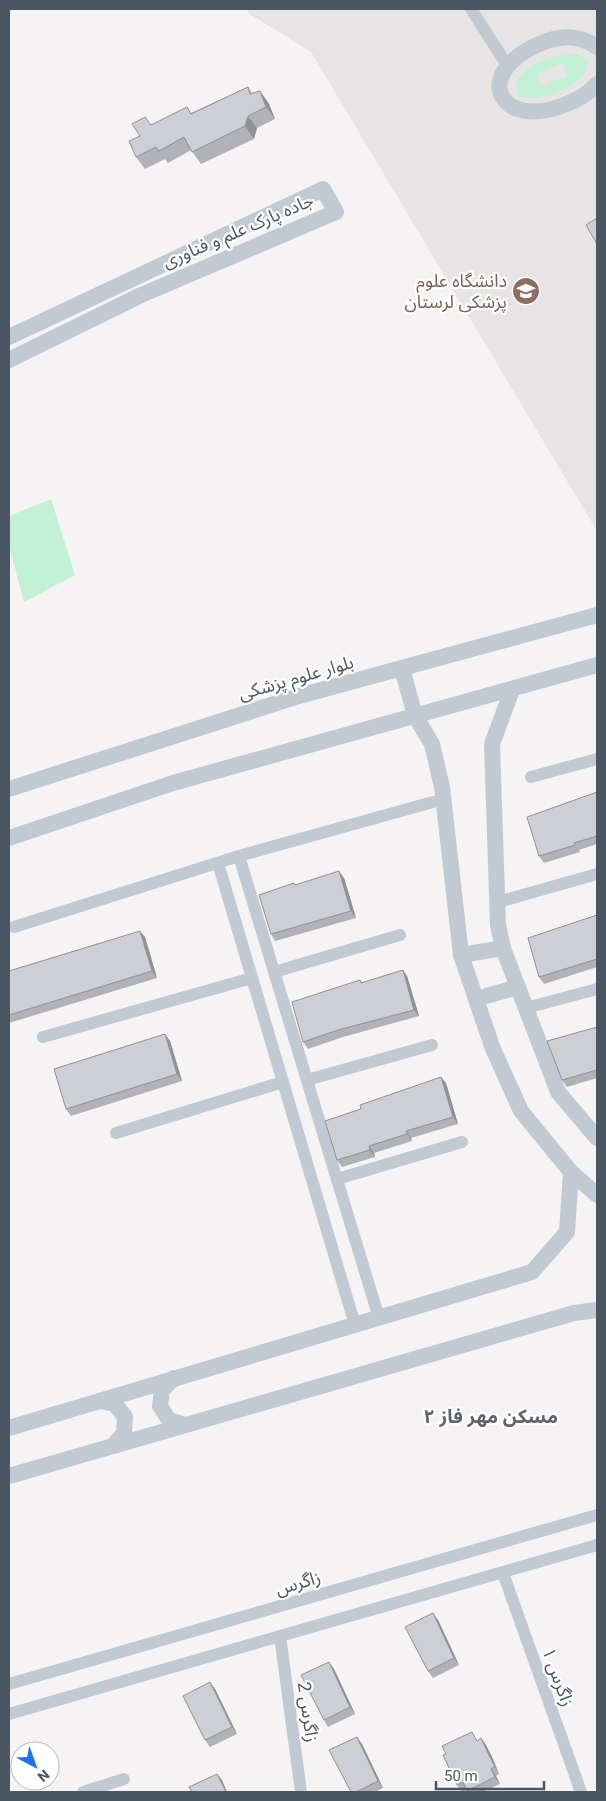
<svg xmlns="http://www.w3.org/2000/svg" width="606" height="1801" viewBox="0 0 606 1801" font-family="Roboto,'Noto Sans Arabic',sans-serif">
<rect width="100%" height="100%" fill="#f5f3f3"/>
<path fill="#e6e4e5" d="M 246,9 L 597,9 L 597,531 L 311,52 L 251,15 Z"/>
<g fill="#c3f1d5" fill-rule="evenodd">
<path d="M 573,54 L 583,56 L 588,62 C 588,85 537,105 518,96 L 516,84 C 524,63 553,56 573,54 ZM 562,63 L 567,76 L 542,86 L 537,74 Z"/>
<path d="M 51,499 L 75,575 L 24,602 L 9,546 L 9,516 Z"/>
</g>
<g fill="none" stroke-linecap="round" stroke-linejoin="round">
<g stroke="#c1cad2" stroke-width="12">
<path d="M 471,9 L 507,65"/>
<path d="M 531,777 L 597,759"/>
<path d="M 239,856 L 433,802"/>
<path d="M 218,863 L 355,1325"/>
<path d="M 498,902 L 597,874"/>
<path d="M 14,927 L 239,856 L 379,1318"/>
<path d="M 274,972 L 400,935"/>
<path d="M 526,1008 L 597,989"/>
<path d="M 43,1037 L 252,978"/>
<path d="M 307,1080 L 432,1045"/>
<path d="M 116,1133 L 283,1082"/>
<path d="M 337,1179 L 462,1142"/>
<path d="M 503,1573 L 581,1792"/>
<path d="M 280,1636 L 301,1792"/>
<path d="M 9,1684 L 597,1515"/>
<path d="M 9,1714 L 597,1545"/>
<path d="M 83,1792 L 124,1779"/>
</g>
<g stroke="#c1cad2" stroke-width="16">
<path d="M 597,47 C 578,34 560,35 539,44 C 468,76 502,133 569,103 C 579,99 589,93 597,84"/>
<path d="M 9,337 L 323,189 L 336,212 L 139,296 L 9,360"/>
<path d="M 402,668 L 415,716 L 432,744 L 442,787 L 461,955 L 493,1049 L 521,1111 L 571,1172 L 597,1195"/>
<path d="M 512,690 L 492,744 L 498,925 L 503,948 L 558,1092 L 597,1138"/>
<path d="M 9,789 L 299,696 L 597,615"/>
<path d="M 9,838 L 173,783 L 597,665"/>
<path d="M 461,955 L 503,948"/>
<path d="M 476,999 L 518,987"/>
<path d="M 174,1378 L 162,1390 L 160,1406 L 169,1420 L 185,1425"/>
<path d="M 100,1401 L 115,1404 L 125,1417 L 124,1433 L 113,1446"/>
<path d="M 9,1428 L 532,1272 L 567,1232 L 571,1172"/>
<path d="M 9,1476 L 574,1313 L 597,1310"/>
</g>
</g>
<g fill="#b0b2b7">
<path d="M 248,87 L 252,93 L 260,91 L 269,104 L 275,119 L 257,128 L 254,139 L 201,164 L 191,150 L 168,163 L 165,159 L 145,169 L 136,157 L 140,136 L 151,125 L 187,107 L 191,113 Z"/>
<path d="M 597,792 L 597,844 L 579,850 L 580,852 L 544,863 L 539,856 Z"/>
<path d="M 344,878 L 356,918 L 275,941 L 271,934 L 294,883 L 295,885 Z"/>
<path d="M 597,915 L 597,967 L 544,984 L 539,977 Z"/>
<path d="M 145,937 L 157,978 L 9,1023 L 9,971 Z"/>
<path d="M 407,976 L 419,1016 L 343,1037 L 308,1049 L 303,1042 L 360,980 L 362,982 Z"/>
<path d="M 597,1027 L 597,1078 L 567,1087 L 562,1080 Z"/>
<path d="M 165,1034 L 170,1041 L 182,1081 L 71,1116 L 66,1109 Z"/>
<path d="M 446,1083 L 458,1124 L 411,1138 L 412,1141 L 374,1153 L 375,1157 L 342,1167 L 337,1160 Z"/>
<path d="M 438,1620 L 459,1665 L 433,1678 L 428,1671 Z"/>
<path d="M 334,1669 L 355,1714 L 328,1727 L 324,1720 Z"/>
<path d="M 215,1689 L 237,1734 L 210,1747 L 205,1740 Z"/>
<path d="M 481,1738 L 486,1745 L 492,1757 L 499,1774 L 496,1776 L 500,1784 L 482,1792 L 468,1792 L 466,1790 L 462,1792 L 457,1785 L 478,1740 Z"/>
<path d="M 362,1744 L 383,1788 L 375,1792 L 351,1792 Z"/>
</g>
<g fill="#909195">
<path d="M 260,91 L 269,104 L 275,119 L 266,107 Z"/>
<path d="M 248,116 L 257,128 L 254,139 L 245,126 Z"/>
<path d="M 339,871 L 344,878 L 356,918 L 351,911 Z"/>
<path d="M 140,931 L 145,937 L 157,978 L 152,971 Z"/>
<path d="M 403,970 L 407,976 L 419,1016 L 414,1010 Z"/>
<path d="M 165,1034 L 170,1041 L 182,1081 L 177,1074 Z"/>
<path d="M 441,1077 L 446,1083 L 458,1124 L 453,1117 Z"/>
<path d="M 406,1131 L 411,1138 L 412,1141 L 407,1134 Z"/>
<path d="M 369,1146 L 374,1153 L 375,1157 L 370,1150 Z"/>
<path d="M 433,1613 L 438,1620 L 459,1665 L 454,1658 Z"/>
<path d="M 329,1662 L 334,1669 L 355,1714 L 350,1707 Z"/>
<path d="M 210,1682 L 215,1689 L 237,1734 L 232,1727 Z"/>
<path d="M 357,1737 L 362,1744 L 383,1788 L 378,1781 Z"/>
<path d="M 481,1738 L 486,1745 L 492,1757 L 499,1774 L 495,1767 Z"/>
<path d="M 491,1769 L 496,1776 L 500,1784 L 495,1777 Z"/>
<path d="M 217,1774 L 222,1780 L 227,1792 L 226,1792 Z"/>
</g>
<g fill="#cdcfd5" stroke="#909195">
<path d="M 248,87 L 250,94 L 260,91 L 266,107 L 248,116 L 245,126 L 192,152 L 184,137 L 159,151 L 156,147 L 136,157 L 129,141 L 140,136 L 132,124 L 145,117 L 151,125 L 187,107 L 191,114 Z"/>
<path d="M 597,218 L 597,244 L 586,225 Z"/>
<path d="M 597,792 L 597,836 L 574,843 L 575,845 L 539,856 L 527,817 Z"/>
<path d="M 339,871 L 351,911 L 271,934 L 259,895 L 294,883 L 295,885 Z"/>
<path d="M 597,915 L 597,959 L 539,977 L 528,938 Z"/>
<path d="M 140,931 L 152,971 L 9,1015 L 9,971 Z"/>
<path d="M 403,970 L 414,1010 L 338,1030 L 303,1042 L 292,1002 L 360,980 L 361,983 Z"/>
<path d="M 597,1027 L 597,1070 L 562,1080 L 547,1041 Z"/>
<path d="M 165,1034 L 177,1074 L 66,1109 L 54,1069 Z"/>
<path d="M 441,1077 L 453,1117 L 406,1131 L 407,1134 L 369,1146 L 370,1150 L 337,1160 L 325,1121 L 361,1109 L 360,1105 Z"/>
<path d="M 433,1613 L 454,1658 L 428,1671 L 405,1627 Z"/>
<path d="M 329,1662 L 350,1707 L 324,1720 L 301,1675 Z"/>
<path d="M 210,1682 L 232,1727 L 205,1740 L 183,1696 Z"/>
<path d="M 472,1732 L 477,1741 L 481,1738 L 487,1751 L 495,1767 L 491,1769 L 495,1777 L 467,1791 L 463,1782 L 457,1785 L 443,1755 L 446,1754 L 442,1746 Z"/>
<path d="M 357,1737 L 378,1781 L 356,1792 L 351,1792 L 329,1750 Z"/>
<path d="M 217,1774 L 226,1792 L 192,1792 L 189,1787 Z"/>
</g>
<defs>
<g id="university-disc" transform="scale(1.4375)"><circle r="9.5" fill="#8d6e63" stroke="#fff"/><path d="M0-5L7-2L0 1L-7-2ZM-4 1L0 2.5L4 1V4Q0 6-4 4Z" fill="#fff"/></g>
</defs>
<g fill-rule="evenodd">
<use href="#university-disc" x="526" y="291"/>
</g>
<g text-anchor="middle" stroke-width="4.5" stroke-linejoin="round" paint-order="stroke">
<g font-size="18" fill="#4a5661" stroke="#fff">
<text transform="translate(238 231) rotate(-23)" y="6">جاده پارک علم و فناوری</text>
<text transform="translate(296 678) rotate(-16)" y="6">بلوار علوم پزشکی</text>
<text transform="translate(298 1583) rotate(-16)" y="6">زاگرس</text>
<text transform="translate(558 1677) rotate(70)" y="6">زاگرس ۱</text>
<text transform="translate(308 1712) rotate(82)" y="6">زاگرس 2</text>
</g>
<g font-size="18" fill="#785e54" stroke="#fff" text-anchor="end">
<text x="507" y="287">دانشگاه علوم<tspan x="507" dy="21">پزشکی لرستان</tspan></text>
</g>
<g font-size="19" font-weight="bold" fill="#5f6368" stroke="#fff">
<text x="491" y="1423">مسکن مهر فاز ۲</text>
</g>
</g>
<rect width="606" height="1801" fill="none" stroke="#4a5661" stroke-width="20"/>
<g transform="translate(35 1766) rotate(139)"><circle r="24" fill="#ffffff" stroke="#b7bbc0"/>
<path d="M0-4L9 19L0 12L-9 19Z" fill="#1a73e8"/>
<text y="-8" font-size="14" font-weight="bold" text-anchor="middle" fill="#4a5661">N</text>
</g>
<path d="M436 1781v8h108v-8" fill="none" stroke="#4a5661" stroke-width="2.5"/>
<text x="444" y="1781" font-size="15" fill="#4a5661" stroke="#ffffff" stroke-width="4" paint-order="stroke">50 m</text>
</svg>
